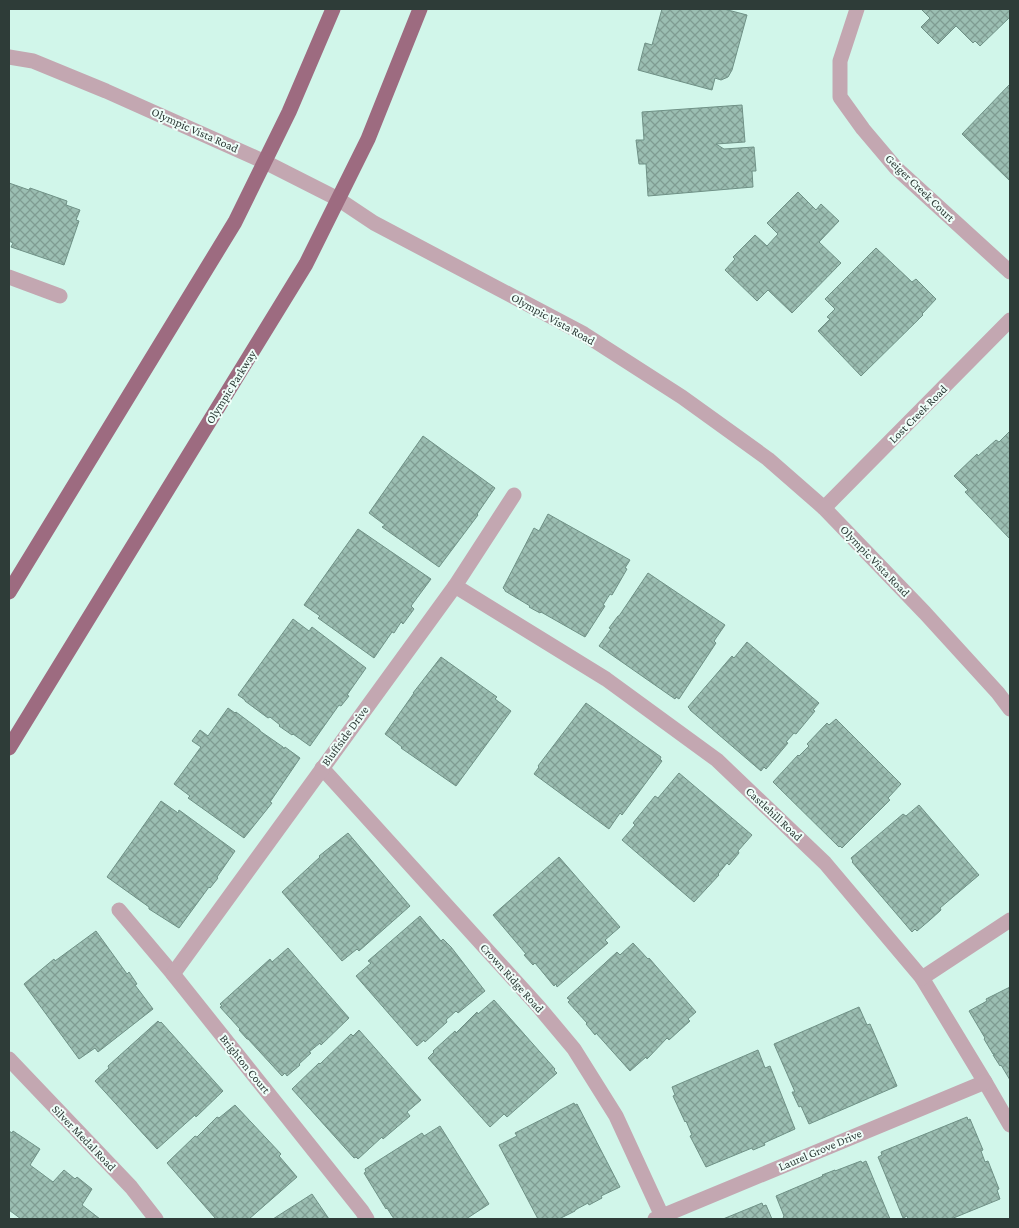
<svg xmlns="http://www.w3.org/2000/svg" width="1019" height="1228" viewBox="0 0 1019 1228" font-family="'Crimson Pro',serif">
<defs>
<pattern id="building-cross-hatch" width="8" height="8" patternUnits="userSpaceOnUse" patternTransform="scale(1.25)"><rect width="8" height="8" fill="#9bbeb2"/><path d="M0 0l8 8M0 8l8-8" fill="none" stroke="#7f9c92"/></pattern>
</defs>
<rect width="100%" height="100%" fill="#d1f6ea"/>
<g fill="url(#building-cross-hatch)" stroke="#6f9186">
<path d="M 662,9 L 724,9 L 747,15 L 732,70 L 728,77 L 721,80 L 715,78 L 712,90 L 638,70 L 645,43 L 652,45 Z"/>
<path d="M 921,9 L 1010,9 L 1010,17 L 980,46 L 975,41 L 973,43 L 956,26 L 938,44 L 921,27 L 930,18 Z"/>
<path d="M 1010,84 L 1010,181 L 962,134 Z"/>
<path d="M 742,105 L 745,142 L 716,144 L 724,149 L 754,147 L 756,171 L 752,171 L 753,187 L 648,196 L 646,164 L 639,164 L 636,140 L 644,140 L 642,112 Z"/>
<path d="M 9,183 L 29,190 L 30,188 L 67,201 L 66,205 L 80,210 L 76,220 L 79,221 L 64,265 L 11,247 L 13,243 L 9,241 Z"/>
<path d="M 798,192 L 816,210 L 821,204 L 839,221 L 819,242 L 841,263 L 792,313 L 768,290 L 757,301 L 725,270 L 735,259 L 733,257 L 755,235 L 767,246 L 778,234 L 767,223 Z"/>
<path d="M 876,248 L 912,282 L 916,279 L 936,299 L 922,314 L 923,315 L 861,376 L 818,331 L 830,319 L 827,317 L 835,309 L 825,299 Z"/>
<path d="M 1010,431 L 1010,539 L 965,492 L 968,490 L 954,476 L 977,454 L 978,456 L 996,440 L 999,442 Z"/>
<path d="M 423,436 L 495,488 L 477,514 L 478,515 L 439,567 L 382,527 L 385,525 L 369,513 Z"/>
<path d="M 548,514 L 630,560 L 625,568 L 627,569 L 612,595 L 610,594 L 603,605 L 605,606 L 585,637 L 541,612 L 540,613 L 529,607 L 530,606 L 505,591 L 505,590 L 503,588 L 534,528 L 539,531 Z"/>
<path d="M 358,529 L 431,579 L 411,606 L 414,609 L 403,624 L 401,622 L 394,633 L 392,632 L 374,658 L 318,618 L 320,616 L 304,605 Z"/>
<path d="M 648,573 L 725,625 L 714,641 L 716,643 L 679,699 L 676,697 L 675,699 L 599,646 L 611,629 L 609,628 L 618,616 L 619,616 Z"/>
<path d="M 293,619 L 309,631 L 312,627 L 366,668 L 347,695 L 349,696 L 341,706 L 339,705 L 310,746 L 293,734 L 292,735 L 279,726 L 280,725 L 270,717 L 268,718 L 245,701 L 245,700 L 238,695 Z"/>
<path d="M 747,642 L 819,703 L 813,710 L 815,711 L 796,734 L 794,733 L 786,742 L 788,743 L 766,769 L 764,767 L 761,771 L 690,710 L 690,709 L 688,707 L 732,656 L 734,658 Z"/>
<path d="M 441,657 L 497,697 L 495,699 L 511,711 L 456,786 L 401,748 L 402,747 L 385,734 L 414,693 L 413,693 Z"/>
<path d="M 586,703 L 661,757 L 660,759 L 662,761 L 622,815 L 620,813 L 609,829 L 534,774 L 539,767 L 538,766 Z"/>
<path d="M 228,708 L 235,713 L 236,712 L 260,730 L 260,731 L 283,747 L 284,749 L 285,747 L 300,758 L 270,802 L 272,803 L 244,838 L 188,798 L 190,796 L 174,784 L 201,747 L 192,741 L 200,730 L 208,736 Z"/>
<path d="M 836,719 L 901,784 L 888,798 L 890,800 L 842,848 L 840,846 L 839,847 L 773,782 L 798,755 L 799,756 L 809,746 L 807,744 L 827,723 L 829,725 Z"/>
<path d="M 679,773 L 752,835 L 738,851 L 739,853 L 729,865 L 727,863 L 718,874 L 719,875 L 694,902 L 622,840 L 635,825 L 633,823 L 655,796 L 658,798 Z"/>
<path d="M 161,801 L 178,813 L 179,810 L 235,851 L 217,877 L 218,878 L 210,888 L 209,887 L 179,928 L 149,909 L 149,907 L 107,877 Z"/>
<path d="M 919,805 L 979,875 L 940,908 L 941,910 L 930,920 L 917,931 L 915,929 L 912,932 L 852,862 L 853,861 L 851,858 L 903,814 L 906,816 Z"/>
<path d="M 348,833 L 410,906 L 359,951 L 357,949 L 342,961 L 282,892 L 320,857 L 319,856 Z"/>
<path d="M 559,857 L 620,927 L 605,940 L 608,943 L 557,987 L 556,984 L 554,986 L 535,963 L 533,965 L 524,955 L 526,954 L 493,915 Z"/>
<path d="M 420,916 L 441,941 L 443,939 L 451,947 L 485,991 L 458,1013 L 456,1011 L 446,1020 L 447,1022 L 425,1042 L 424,1040 L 417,1046 L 356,976 L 371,963 L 368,961 Z"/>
<path d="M 96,931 L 127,974 L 129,972 L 137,984 L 135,985 L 153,1009 L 98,1052 L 95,1048 L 79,1059 L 24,984 L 54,959 L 55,961 Z"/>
<path d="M 633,943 L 648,959 L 649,958 L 696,1012 L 688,1019 L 690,1021 L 669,1040 L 667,1038 L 647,1059 L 646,1057 L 630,1071 L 596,1033 L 595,1035 L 586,1024 L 587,1023 L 568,1002 L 570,1000 L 567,998 L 617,952 L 620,955 Z"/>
<path d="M 288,948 L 349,1018 L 321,1045 L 320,1043 L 309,1052 L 311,1053 L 299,1064 L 300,1065 L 287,1076 L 285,1073 L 282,1076 L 248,1039 L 247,1039 L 239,1030 L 240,1029 L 220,1007 L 222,1006 L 220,1004 L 270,959 L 272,962 Z"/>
<path d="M 1010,987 L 1010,1080 L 1001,1065 L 1000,1066 L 993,1055 L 995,1054 L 993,1054 L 984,1039 L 985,1038 L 969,1011 L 987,1001 L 986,999 Z"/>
<path d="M 494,1000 L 555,1069 L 554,1070 L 557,1073 L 507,1117 L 504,1114 L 490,1127 L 428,1058 L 434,1052 L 433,1051 L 455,1031 L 456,1033 L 477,1012 L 478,1014 Z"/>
<path d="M 859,1007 L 867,1025 L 870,1024 L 897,1086 L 809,1124 L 801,1106 L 799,1107 L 792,1092 L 795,1092 L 774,1044 Z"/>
<path d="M 158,1021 L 160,1023 L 161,1022 L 223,1091 L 196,1117 L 195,1115 L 157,1149 L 95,1081 L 109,1068 L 108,1066 Z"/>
<path d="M 359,1030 L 421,1100 L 407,1112 L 410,1116 L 383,1139 L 382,1137 L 358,1159 L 356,1157 L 354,1158 L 292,1089 L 319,1063 L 320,1064 L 351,1034 L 353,1036 Z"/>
<path d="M 758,1050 L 765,1068 L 770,1066 L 795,1129 L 764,1143 L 765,1145 L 753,1150 L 752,1148 L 706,1167 L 690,1136 L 692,1135 L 686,1121 L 685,1122 L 673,1096 L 675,1095 L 672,1087 Z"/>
<path d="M 574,1103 L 575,1105 L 577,1104 L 620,1187 L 601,1196 L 602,1198 L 589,1205 L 588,1203 L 575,1210 L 575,1211 L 559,1219 L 538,1219 L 499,1145 L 517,1136 L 515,1133 Z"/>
<path d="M 235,1105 L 281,1154 L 279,1156 L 297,1177 L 249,1219 L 216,1219 L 167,1163 L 195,1136 L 197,1137 L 217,1117 L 219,1118 Z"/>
<path d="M 967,1117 L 968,1120 L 970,1119 L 983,1150 L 981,1151 L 985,1162 L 988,1161 L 999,1189 L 997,1190 L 1000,1199 L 951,1219 L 908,1219 L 907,1216 L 903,1218 L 878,1157 L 882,1155 L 881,1152 Z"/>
<path d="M 440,1126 L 489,1204 L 466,1219 L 394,1219 L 387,1208 L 386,1209 L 364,1173 L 366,1172 L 365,1169 L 422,1133 L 424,1136 Z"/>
<path d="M 9,1131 L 12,1133 L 13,1131 L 40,1149 L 30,1165 L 53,1182 L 64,1170 L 75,1179 L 77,1177 L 92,1189 L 82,1205 L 100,1219 L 21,1219 L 9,1210 Z"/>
<path d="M 861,1161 L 862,1163 L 866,1161 L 890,1219 L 784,1219 L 783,1217 L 784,1216 L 776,1196 L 823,1176 L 822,1175 L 835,1170 L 835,1171 Z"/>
<path d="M 312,1194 L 329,1219 L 273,1219 Z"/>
<path d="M 762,1203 L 763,1206 L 766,1205 L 772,1219 L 723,1219 Z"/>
</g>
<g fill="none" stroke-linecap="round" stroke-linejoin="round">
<g stroke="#c3a7b1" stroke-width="15">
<path d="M 857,9 L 840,61 L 840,97 L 863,129 L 896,168 L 1010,272"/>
<path d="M 9,57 L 33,61 L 106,91 L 265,162 L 338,199 L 374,223 L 584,334 L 682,397 L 768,459 L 824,508 L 925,613 L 998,693 L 1010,709"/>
<path d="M 9,277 L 60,296"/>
<path d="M 824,508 L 1010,320"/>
<path d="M 455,586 L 606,679 L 717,760 L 825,863 L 922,978 L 985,1082 L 1010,1125"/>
<path d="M 322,768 L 538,1006 L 574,1049 L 616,1116 L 662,1216"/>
<path d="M 119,910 L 173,974 L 362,1211 L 367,1219"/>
<path d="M 173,974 L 455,586 L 514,495"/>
<path d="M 922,978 L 1010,920"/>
<path d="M 9,1059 L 131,1187 L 156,1219"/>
<path d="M 655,1219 L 985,1082"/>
</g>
<g stroke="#9d6b80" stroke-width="15">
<path d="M 9,592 L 235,222 L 289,112 L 333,9"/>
<path d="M 9,748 L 306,264 L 368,139 L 420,9"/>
</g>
</g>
<g text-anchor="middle" stroke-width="4" stroke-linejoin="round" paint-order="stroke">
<g font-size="12" fill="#2e3c38" stroke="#effef9">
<text transform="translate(195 130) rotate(24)" y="4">Olympic Vista Road</text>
<text transform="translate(920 188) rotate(44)" y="4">Geiger Creek Court</text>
<text transform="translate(553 319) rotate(29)" y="4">Olympic Vista Road</text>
<text transform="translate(231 387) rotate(-58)" y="4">Olympic Parkway</text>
<text transform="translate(918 414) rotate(-45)" y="4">Lost Creek Road</text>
<text transform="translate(875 561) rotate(46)" y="4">Olympic Vista Road</text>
<text transform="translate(345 736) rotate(-54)" y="4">Bluffside Drive</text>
<text transform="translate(774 814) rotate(43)" y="4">Castlehill Road</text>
<text transform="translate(512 978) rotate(48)" y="4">Crown Ridge Road</text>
<text transform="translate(245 1064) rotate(51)" y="4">Brighton Court</text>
<text transform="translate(84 1138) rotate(46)" y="4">Silver Medal Road</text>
<text transform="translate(820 1150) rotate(-23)" y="4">Laurel Grove Drive</text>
</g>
</g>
<rect width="1019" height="1228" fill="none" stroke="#2e3c38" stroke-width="20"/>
</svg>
